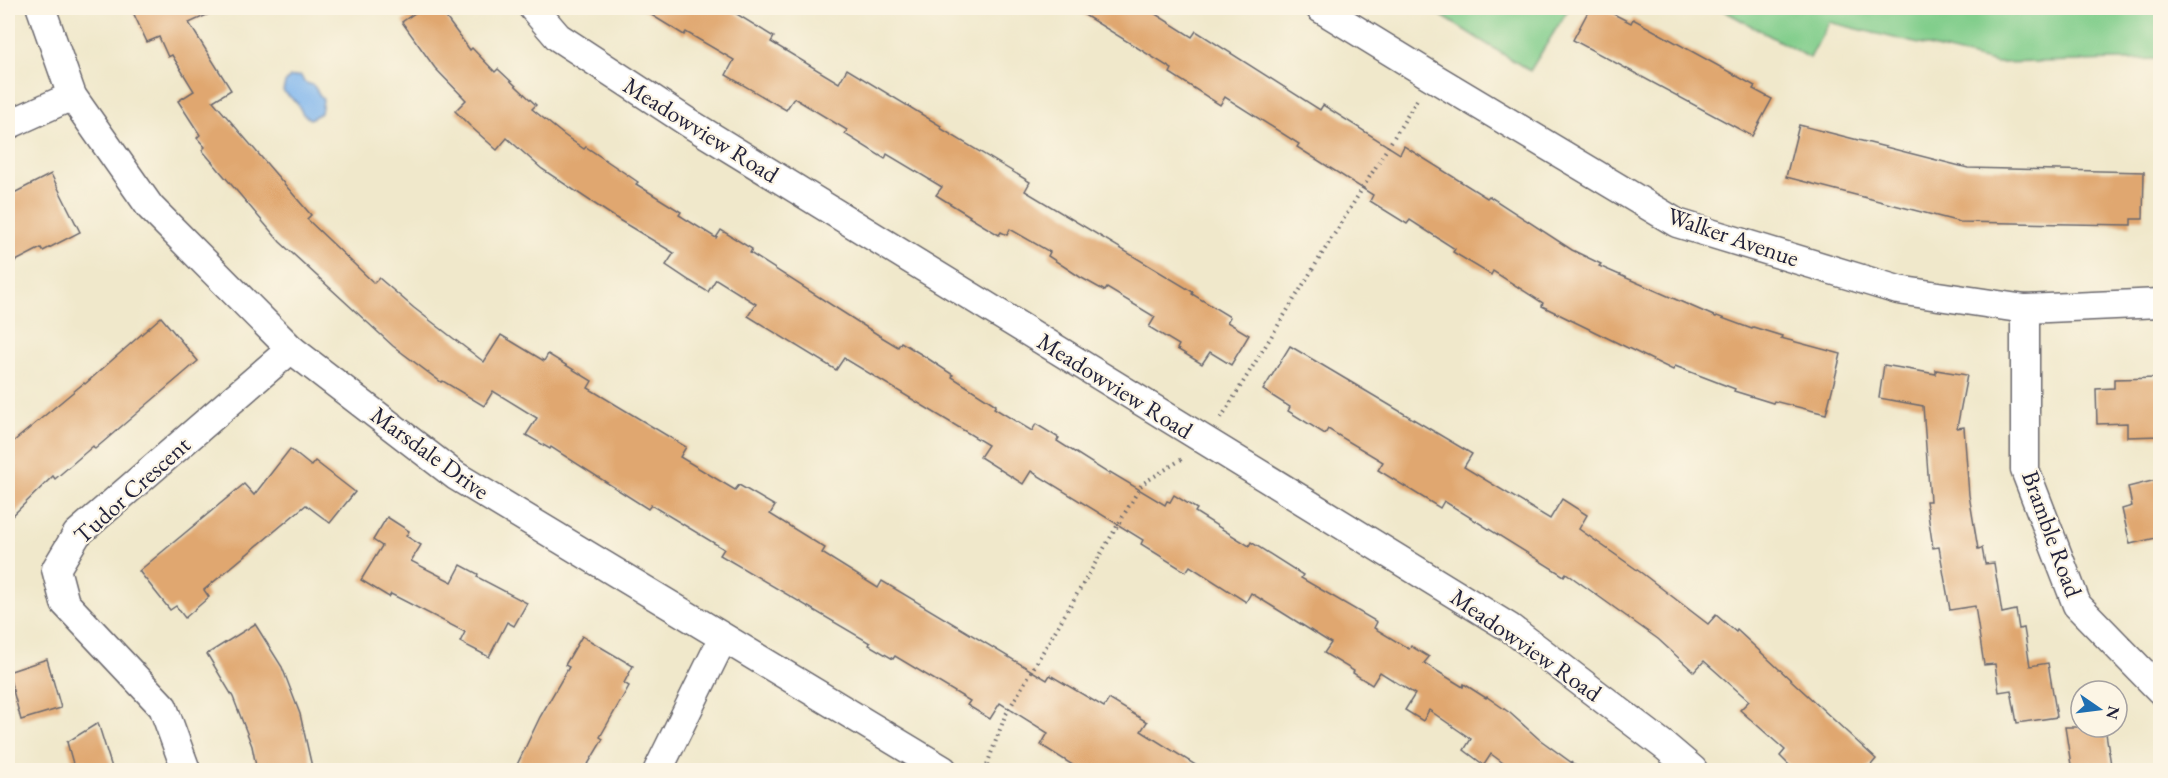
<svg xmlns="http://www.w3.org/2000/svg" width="2168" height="778" viewBox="0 0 2168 778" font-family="'EB Garamond',serif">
<rect width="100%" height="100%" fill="#fcf5e5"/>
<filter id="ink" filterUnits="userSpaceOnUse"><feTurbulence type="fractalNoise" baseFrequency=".0167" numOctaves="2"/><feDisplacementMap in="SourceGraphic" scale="12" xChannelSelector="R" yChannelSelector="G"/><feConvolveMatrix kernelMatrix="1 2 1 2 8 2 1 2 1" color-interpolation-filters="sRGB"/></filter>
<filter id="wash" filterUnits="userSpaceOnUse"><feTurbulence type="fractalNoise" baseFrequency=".008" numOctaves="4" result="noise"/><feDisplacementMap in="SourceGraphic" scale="24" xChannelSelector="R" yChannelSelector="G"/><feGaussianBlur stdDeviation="1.35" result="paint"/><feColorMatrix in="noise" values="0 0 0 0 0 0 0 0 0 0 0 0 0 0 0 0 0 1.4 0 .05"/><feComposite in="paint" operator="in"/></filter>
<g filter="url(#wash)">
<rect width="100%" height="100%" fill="#f0e8cb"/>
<g fill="#82ce8c" stroke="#527864" stroke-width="1.5">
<path d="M 1429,8 L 1569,8 L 1530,71 Z"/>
<path d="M 1719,8 L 2160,8 L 2160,59 L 1997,63 L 1829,22 L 1810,58 Z"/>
</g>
<path fill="#7fb6ee" stroke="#506c94" stroke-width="1.5" d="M 301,76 L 304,82 L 314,86 L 323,100 L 321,113 L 310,119 L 303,114 L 297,103 L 283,91 L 285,83 L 290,77 Z"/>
<g id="blocks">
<g fill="#e0a770">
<path d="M 131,8 L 222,8 L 189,23 L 231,90 L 213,101 L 311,215 L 307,219 L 374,283 L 379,278 L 414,308 L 484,362 L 501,335 L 544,361 L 548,354 L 592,381 L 588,388 L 686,447 L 680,457 L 735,490 L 739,485 L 775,506 L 770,514 L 825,548 L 822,553 L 878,588 L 882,581 L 1047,680 L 1050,675 L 1104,707 L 1109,699 L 1147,722 L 1141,731 L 1205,771 L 1082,771 L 1041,745 L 1048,733 L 1000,703 L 990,719 L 967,705 L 970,701 L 895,656 L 893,659 L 869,645 L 870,643 L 720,555 L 724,549 L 651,505 L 648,509 L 551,447 L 550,449 L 526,435 L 537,418 L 493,391 L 484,406 L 443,381 L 441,382 L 393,346 L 280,242 L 202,150 L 205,147 L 197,138 L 200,135 L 178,101 L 194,91 L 172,55 L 168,57 L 159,37 L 147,42 Z"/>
<path d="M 422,8 L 439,8 L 470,50 L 472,48 L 495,72 L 498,69 L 536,105 L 532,109 L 564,135 L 584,149 L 586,147 L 638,182 L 636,184 L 681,212 L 679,215 L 716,238 L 721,230 L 752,249 L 750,253 L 880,336 L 898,347 L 901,342 L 924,356 L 953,375 L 952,377 L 996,405 L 994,408 L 1032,431 L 1036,424 L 1059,438 L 1057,441 L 1109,474 L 1110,472 L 1165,505 L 1167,501 L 1170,502 L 1174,495 L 1197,509 L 1195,512 L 1249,546 L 1251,542 L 1303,575 L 1301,578 L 1377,622 L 1374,628 L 1409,649 L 1411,646 L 1429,657 L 1424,663 L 1463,687 L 1464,684 L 1486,698 L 1487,697 L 1510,713 L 1539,739 L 1583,771 L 1514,771 L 1491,754 L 1484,765 L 1464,750 L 1471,739 L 1429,710 L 1423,721 L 1405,710 L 1415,694 L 1380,672 L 1372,685 L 1353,673 L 1354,671 L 1324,653 L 1331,643 L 1251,593 L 1246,602 L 1190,566 L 1186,572 L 1141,544 L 1143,540 L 1031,471 L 1023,484 L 980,457 L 988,445 L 844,358 L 836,370 L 748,316 L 756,304 L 716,279 L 708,292 L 690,281 L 666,265 L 674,253 L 619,220 L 542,169 L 507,138 L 497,150 L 470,126 L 455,111 L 466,100 L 435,68 L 402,22 Z"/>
<path d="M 640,8 L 727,8 L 774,37 L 771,42 L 839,83 L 847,69 L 941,126 L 940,128 L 1030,182 L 1025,191 L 1193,292 L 1192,294 L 1230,317 L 1227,322 L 1249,335 L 1231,365 L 1210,352 L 1202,364 L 1177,349 L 1179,345 L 1149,327 L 1155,317 L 1107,288 L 1105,291 L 1080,277 L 1048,256 L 1050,252 L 1010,229 L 1007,235 L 1001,232 L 999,235 L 969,217 L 970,216 L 936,195 L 942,187 L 887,154 L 885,159 L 845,134 L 847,130 L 794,98 L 786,110 L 726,75 L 734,60 L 686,32 L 684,35 Z"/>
<path d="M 1073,8 L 1146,8 L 1192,37 L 1196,31 L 1320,110 L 1323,105 L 1400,154 L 1404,146 L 1487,198 L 1489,196 L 1572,250 L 1601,264 L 1599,266 L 1716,317 L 1717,316 L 1752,329 L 1753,327 L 1782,336 L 1781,338 L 1841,354 L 1826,414 L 1774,401 L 1773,403 L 1734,391 L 1735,389 L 1675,366 L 1673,370 L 1542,306 L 1543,303 L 1493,271 L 1491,275 L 1453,252 L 1455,249 L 1410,220 L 1407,224 L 1370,201 L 1373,195 L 1297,147 L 1299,144 L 1225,97 L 1220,105 L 1170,73 L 1172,69 Z"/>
<path d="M 1590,8 L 1602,8 L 1631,23 L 1633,19 L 1755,86 L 1753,89 L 1772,99 L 1752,136 L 1573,40 Z"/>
<path d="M 1799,125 L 1968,168 L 2144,172 L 2143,219 L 2131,219 L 2131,225 L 1960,222 L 1786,177 Z"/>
<path d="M 51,174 L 80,232 L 43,251 L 41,248 L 8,265 L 8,196 Z"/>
<path d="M 161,317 L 198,361 L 95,449 L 93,446 L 55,479 L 53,476 L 8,520 L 8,446 L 84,383 L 85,384 Z"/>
<path d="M 1290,346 L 1472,454 L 1464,467 L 1550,519 L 1562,499 L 1587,515 L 1579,529 L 1643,574 L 1708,624 L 1716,615 L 1736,632 L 1737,630 L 1876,759 L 1866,771 L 1795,771 L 1780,756 L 1785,750 L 1740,710 L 1749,701 L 1704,661 L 1694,672 L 1658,639 L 1566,573 L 1564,576 L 1444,501 L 1440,508 L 1378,470 L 1383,462 L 1328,429 L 1325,434 L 1288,411 L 1290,407 L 1263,390 Z"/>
<path d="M 1884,365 L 1936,374 L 1936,370 L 1967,375 L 1957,428 L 1964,427 L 1969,495 L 1978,549 L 1982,548 L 1985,564 L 1994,563 L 2002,613 L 2016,610 L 2019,629 L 2024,628 L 2030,666 L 2048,663 L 2057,717 L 2017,723 L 2011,690 L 1999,692 L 1995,664 L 1984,665 L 1975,606 L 1950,610 L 1939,547 L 1933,548 L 1926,501 L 1930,501 L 1923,406 L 1879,398 Z"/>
<path d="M 2160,378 L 2160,436 L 2127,437 L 2127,423 L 2097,424 L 2096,389 L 2114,388 L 2114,379 Z"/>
<path d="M 290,449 L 311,466 L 315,461 L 355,492 L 330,523 L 306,505 L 204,590 L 209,597 L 185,618 L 176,606 L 170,610 L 139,571 L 244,484 L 254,495 Z"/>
<path d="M 2160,479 L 2160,537 L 2130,544 L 2122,509 L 2132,506 L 2128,487 Z"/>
<path d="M 387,517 L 409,531 L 406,536 L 421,545 L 411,561 L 452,582 L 461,565 L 478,574 L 477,577 L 527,603 L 514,626 L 507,622 L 489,657 L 460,642 L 465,632 L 391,594 L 389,597 L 361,580 L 382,546 L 373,540 Z"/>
<path d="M 255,624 L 282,667 L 300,714 L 312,767 L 295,771 L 257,771 L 252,746 L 233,697 L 207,654 Z"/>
<path d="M 582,636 L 633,666 L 624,683 L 629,686 L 600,737 L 603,739 L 584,771 L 514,771 L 540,717 L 569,667 L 565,665 Z"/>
<path d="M 47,659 L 61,708 L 21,720 L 8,672 Z"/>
<path d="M 98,723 L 113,771 L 75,771 L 67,742 Z"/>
<path d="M 2065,727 L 2105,727 L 2112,771 L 2072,771 Z"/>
</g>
</g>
</g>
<g filter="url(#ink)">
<use href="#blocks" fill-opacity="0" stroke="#6a676d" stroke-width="1.5"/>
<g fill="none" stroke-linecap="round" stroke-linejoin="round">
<g stroke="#6a676d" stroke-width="31">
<g id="minor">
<path d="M 41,8 L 72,96 L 150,207 L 291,349 L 456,476 L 943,770"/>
<path d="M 533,8 L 558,37 L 689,123 L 1510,628 L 1666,747 L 1693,770"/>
<path d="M 1320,8 L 1431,76 L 1677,223 L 1898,290 L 2025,309 L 2160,303"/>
<path d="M 8,125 L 72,96"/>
<path d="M 2025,309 L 2025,470 L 2077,605 L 2160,690"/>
<path d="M 186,770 L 163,707 L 65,603 L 56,569 L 77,534 L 291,349"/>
<path d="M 658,770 L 723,638"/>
</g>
</g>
<g stroke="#6a676d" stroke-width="4" stroke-dasharray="1.5 4.5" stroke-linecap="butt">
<path d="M 1221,418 L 1417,100"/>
<path d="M 985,770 L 1005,716 L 1142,484 L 1182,459"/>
</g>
<use href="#minor" stroke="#fff" stroke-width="28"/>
</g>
</g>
<g text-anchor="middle" stroke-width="4.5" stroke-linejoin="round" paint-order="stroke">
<g font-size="24" fill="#22223b" stroke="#fcf5e5">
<text transform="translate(701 130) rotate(32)" y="8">Meadowview Road</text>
<text transform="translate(1733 237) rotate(19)" y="8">Walker Avenue</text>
<text transform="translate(1115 386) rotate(32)" y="8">Meadowview Road</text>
<text transform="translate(430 453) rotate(36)" y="8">Marsdale Drive</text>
<text transform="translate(132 490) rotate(-42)" y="8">Tudor Crescent</text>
<text transform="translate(2052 534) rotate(70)" y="8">Bramble Road</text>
<text transform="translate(1526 645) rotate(35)" y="8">Meadowview Road</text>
</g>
</g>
<rect width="2168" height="778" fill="none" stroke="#fcf5e5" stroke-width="30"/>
<g transform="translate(2099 709) rotate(104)"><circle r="28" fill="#fcf5e5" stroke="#a5a1a1" stroke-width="1.5"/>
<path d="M0-4.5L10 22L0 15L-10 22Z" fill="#1f6fb2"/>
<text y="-9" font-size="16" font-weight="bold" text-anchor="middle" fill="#22223b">N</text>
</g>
</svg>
